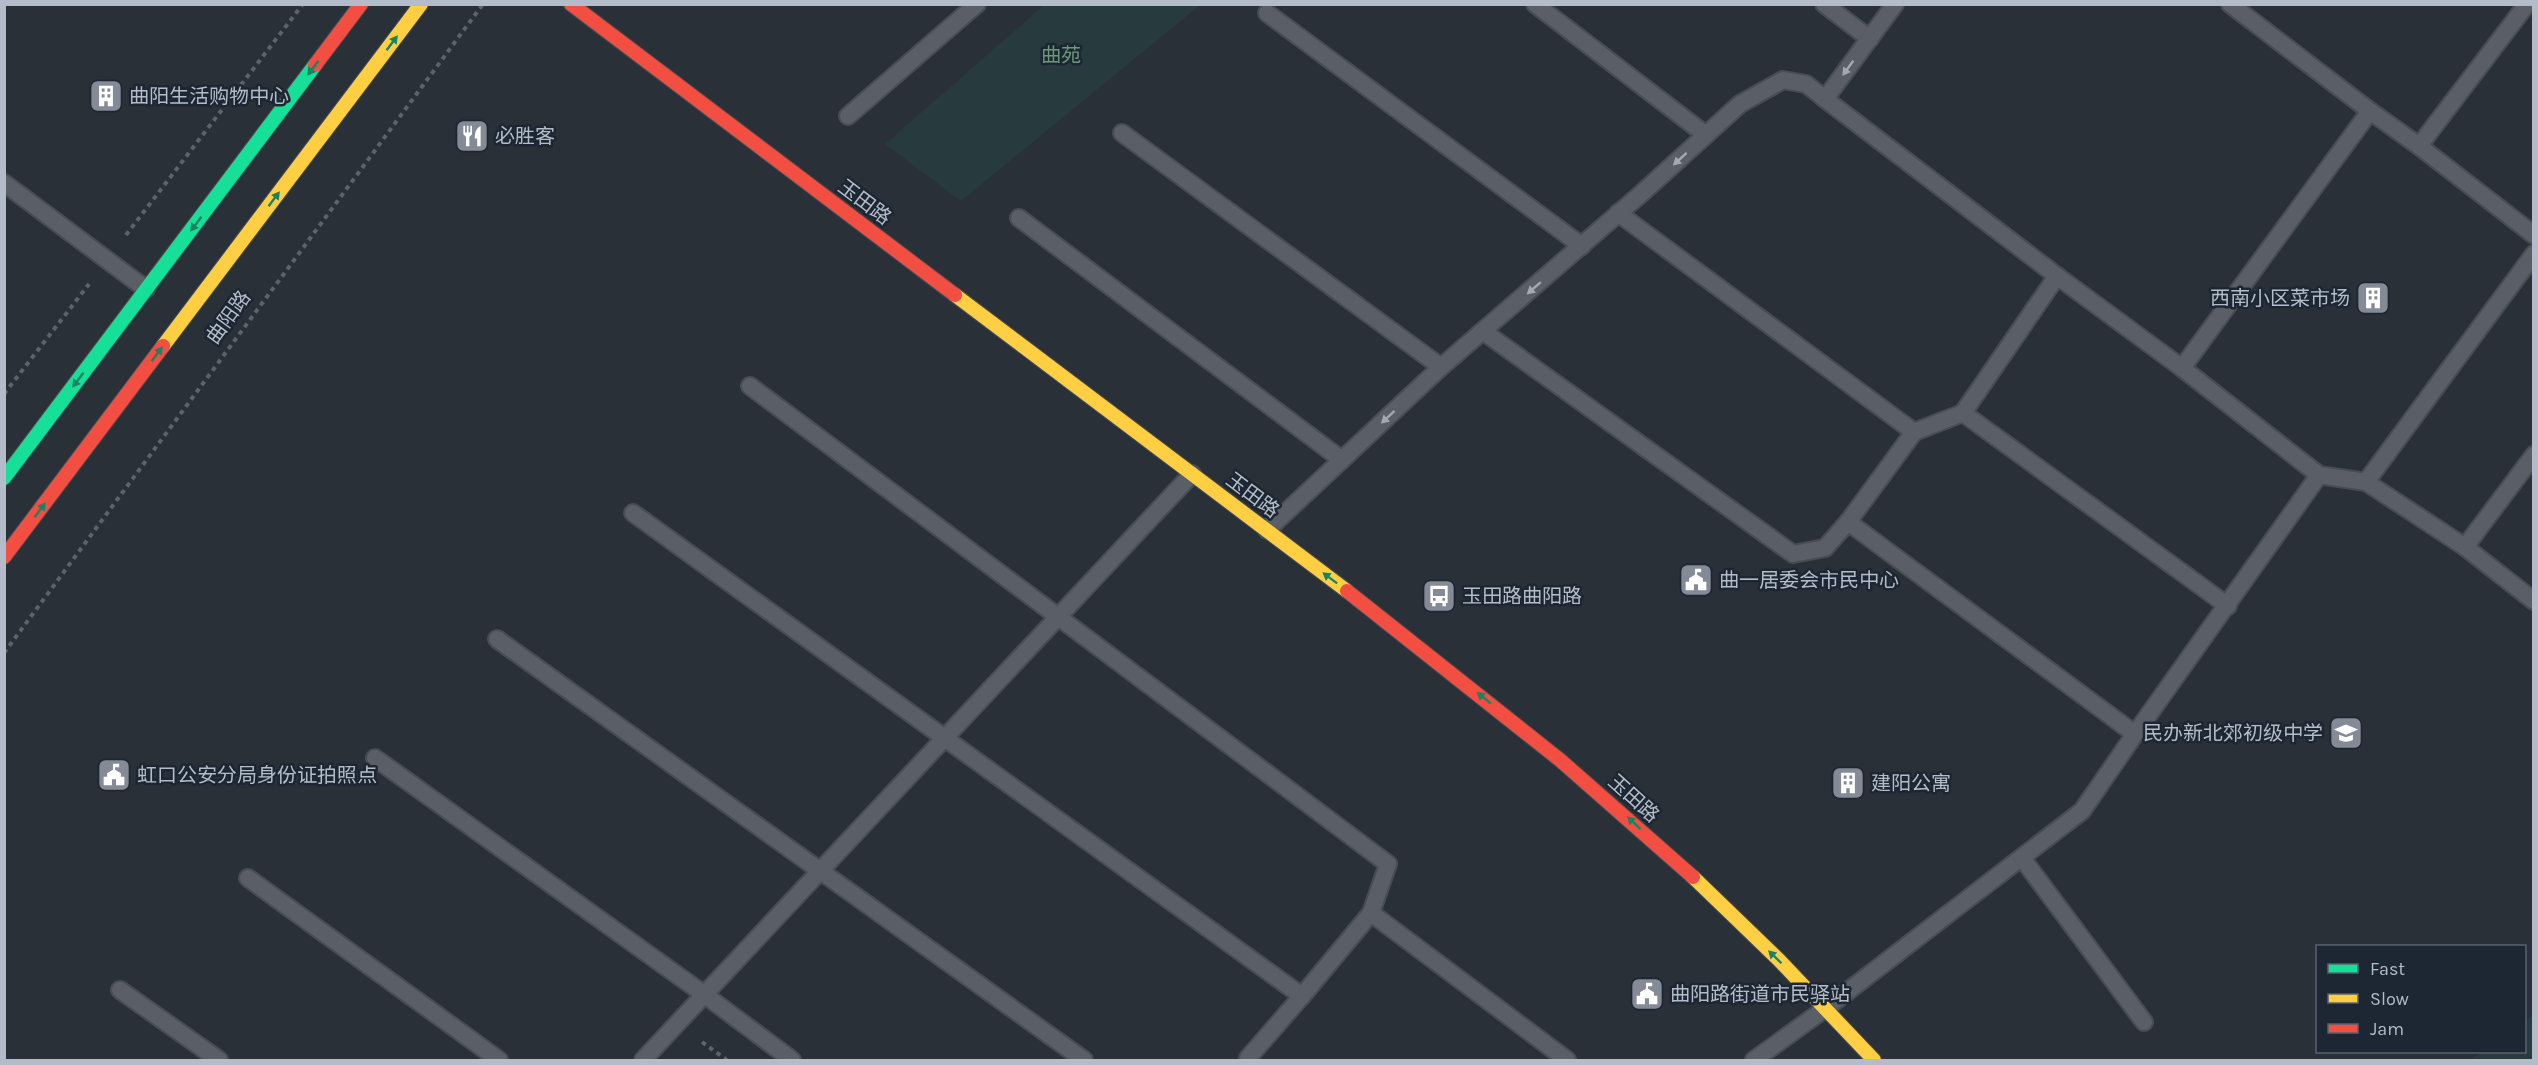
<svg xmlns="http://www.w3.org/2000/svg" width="2538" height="1065" viewBox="0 0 2538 1065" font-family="Karla,'Noto Sans SC',sans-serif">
<rect width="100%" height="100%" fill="#2a3038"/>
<g fill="#273a3e">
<path d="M 1044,5 L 1200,5 L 961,201 L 885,144 Z"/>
<path d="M 2533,1015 L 2533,1060 L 2469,1060 L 2482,1052 L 2524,1052 L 2525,1021 Z"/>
</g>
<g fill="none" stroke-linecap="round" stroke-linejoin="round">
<g stroke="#484c53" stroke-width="20">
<g id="lane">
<path d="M 1535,4 L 1706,135"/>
<path d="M 1824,4 L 1870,39"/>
<path d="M 1267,13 L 1582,246"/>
<path d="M 1825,99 L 2057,276 L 1963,413 L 1914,432"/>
<path d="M 2370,111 L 2419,146 L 2527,4"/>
<path d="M 848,116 L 977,4"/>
<path d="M 1122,133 L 1441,367"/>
<path d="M 2419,146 L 2534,235"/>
<path d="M 4,183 L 146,289"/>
<path d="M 1618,213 L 1914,432 L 1848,522"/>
<path d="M 1019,218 L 1342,460"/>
<path d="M 2057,276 L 2182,368 L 2319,475 L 2135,734"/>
<path d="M 1484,332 L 1793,554 L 1825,548 L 1848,522 L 2135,734 L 2082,811 L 1826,1008 L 1754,1060"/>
<path d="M 2182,368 L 2370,111 L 2230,4"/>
<path d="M 750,386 L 1388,864 L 1371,913 L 1302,996"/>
<path d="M 1963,413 L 2228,606"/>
<path d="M 2319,475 L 2366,482 L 2465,547 L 2534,601"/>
<path d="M 2366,482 L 2534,254"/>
<path d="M 633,513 L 1302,996 L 1248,1058"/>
<path d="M 1267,530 L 1441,367 L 1642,193 L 1740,104 L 1783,80 L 1806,84 L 1825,99 L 1895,4"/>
<path d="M 2465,547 L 2534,455"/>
<path d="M 497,639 L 1084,1060"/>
<path d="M 375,758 L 705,995 L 792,1060"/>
<path d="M 2022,858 L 2144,1022"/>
<path d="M 248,878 L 499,1060"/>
<path d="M 1371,913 L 1567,1060"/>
<path d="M 120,990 L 219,1060"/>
<path d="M 643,1060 L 1192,474"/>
</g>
</g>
<g stroke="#484c53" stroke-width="16">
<path id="fast" d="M 4,478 L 315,65"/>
</g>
<g stroke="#484c53" stroke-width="16">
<g id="slow">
<path d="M 955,295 L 1347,591"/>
<path d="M 163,346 L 421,4"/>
<path d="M 1693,877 L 1779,960 L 1874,1060"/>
</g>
</g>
<g stroke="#484c53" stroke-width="16">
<g id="jam">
<path d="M 571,4 L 955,295"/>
<path d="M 315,65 L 361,4"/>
<path d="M 4,557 L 163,346"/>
<path d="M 1347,591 L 1560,760 L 1693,877"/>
</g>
</g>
<g stroke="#5d636a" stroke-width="4" stroke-dasharray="4.5 4.5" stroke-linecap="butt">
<path d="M 126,235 L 303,4"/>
<path d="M 4,394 L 89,284"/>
<path d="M 4,653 L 483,4"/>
<path d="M 702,1042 L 727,1060"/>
</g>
<use href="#lane" stroke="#5a5e66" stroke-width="16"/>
<use href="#fast" stroke="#16e098" stroke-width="14"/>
<use href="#slow" stroke="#ffcf43" stroke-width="14"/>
<use href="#jam" stroke="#f24e42" stroke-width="14"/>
</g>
<defs><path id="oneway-solid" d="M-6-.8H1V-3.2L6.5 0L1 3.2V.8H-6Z" transform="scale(1.5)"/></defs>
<g fill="#1a8366">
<use href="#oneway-solid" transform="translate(392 43) rotate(-53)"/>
<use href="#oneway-solid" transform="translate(313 68) rotate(127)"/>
<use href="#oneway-solid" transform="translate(274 199) rotate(-53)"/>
<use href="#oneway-solid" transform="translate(196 224) rotate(127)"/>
<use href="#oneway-solid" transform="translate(157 354) rotate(-53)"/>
<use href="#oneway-solid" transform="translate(78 380) rotate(127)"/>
<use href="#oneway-solid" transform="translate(40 510) rotate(-53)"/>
<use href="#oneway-solid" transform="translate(1330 578) rotate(-143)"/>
<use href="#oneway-solid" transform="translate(1484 698) rotate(-141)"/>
<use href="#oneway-solid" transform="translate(1634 823) rotate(-137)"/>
<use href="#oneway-solid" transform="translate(1775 957) rotate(-136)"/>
</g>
<g fill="#a2a9b5">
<use href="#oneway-solid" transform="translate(1848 68) rotate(126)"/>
<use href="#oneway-solid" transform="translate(1680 159) rotate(138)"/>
<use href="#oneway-solid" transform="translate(1534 288) rotate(139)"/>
<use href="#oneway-solid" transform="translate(1388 417) rotate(137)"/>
</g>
<defs>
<g id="building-square" transform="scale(1.725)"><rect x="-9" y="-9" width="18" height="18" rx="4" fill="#848b96" stroke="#1d2633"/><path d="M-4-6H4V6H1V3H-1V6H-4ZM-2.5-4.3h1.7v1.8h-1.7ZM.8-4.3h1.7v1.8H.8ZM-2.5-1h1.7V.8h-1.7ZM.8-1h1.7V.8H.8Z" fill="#fff"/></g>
<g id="restaurant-square" transform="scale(1.725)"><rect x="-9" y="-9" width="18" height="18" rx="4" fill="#848b96" stroke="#1d2633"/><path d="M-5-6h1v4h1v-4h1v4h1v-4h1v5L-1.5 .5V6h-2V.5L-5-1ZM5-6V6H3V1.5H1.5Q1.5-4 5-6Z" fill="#fff"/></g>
<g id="civic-square" transform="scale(1.725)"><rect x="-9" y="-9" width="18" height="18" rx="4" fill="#848b96" stroke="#1d2633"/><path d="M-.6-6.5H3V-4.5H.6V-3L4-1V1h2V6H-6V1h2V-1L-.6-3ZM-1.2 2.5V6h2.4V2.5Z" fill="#fff"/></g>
<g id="bus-square" transform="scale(1.725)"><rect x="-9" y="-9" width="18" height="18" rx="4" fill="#848b96" stroke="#1d2633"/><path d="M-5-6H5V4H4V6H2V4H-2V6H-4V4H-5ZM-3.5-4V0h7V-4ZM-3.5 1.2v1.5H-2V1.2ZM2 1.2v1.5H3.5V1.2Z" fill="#fff"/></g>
<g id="school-square" transform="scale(1.725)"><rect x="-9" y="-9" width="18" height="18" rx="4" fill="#848b96" stroke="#1d2633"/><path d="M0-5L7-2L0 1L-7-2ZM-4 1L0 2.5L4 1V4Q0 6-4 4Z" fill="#fff"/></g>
</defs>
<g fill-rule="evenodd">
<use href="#building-square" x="106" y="96"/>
<use href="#restaurant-square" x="472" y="136"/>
<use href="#building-square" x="2373" y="298"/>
<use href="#civic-square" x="1696" y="580"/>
<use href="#bus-square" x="1439" y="596"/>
<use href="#school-square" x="2346" y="733"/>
<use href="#civic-square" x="114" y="775"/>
<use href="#building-square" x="1848" y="783"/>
<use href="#civic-square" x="1647" y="994"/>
</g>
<g text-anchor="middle" stroke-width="5" stroke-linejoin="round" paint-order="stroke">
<g font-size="20" fill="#6b9a76" stroke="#1d2633">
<text x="1061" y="62">曲苑</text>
</g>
<g font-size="20" fill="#b4bcc9" stroke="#1d2633" text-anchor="start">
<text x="129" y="103">曲阳生活购物中心</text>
<text x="495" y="143">必胜客</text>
<text x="2350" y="305" text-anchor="end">西南小区菜市场</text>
<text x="1719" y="587">曲一居委会市民中心</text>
<text x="1462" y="603">玉田路曲阳路</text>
<text x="2323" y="740" text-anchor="end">民办新北郊初级中学</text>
<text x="137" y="782">虹口公安分局身份证拍照点</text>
<text x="1871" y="790">建阳公寓</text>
<text x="1670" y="1001">曲阳路街道市民驿站</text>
</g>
<g font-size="20" fill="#b4bcc9" stroke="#1d2633">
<text transform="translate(865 202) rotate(37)" y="7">玉田路</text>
<text transform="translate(228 317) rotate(-54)" y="7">曲阳路</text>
<text transform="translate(1253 495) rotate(37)" y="7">玉田路</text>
<text transform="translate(1634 798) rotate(42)" y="7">玉田路</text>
</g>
</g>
<rect width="2538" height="1065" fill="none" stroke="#b4bcc9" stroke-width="12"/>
<rect x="2316" y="945" width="210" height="108" fill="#1d2633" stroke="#59626f" stroke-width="1.5"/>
<rect x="2328" y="964" width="30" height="9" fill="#16e098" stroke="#59626f" stroke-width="1.5"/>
<text x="2370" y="975" font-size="18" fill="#b4bcc9">Fast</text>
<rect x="2328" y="994" width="30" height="9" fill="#ffcf43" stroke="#59626f" stroke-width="1.5"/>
<text x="2370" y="1005" font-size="18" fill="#b4bcc9">Slow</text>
<rect x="2328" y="1024" width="30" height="9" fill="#f24e42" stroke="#59626f" stroke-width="1.5"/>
<text x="2370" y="1035" font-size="18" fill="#b4bcc9">Jam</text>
</svg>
